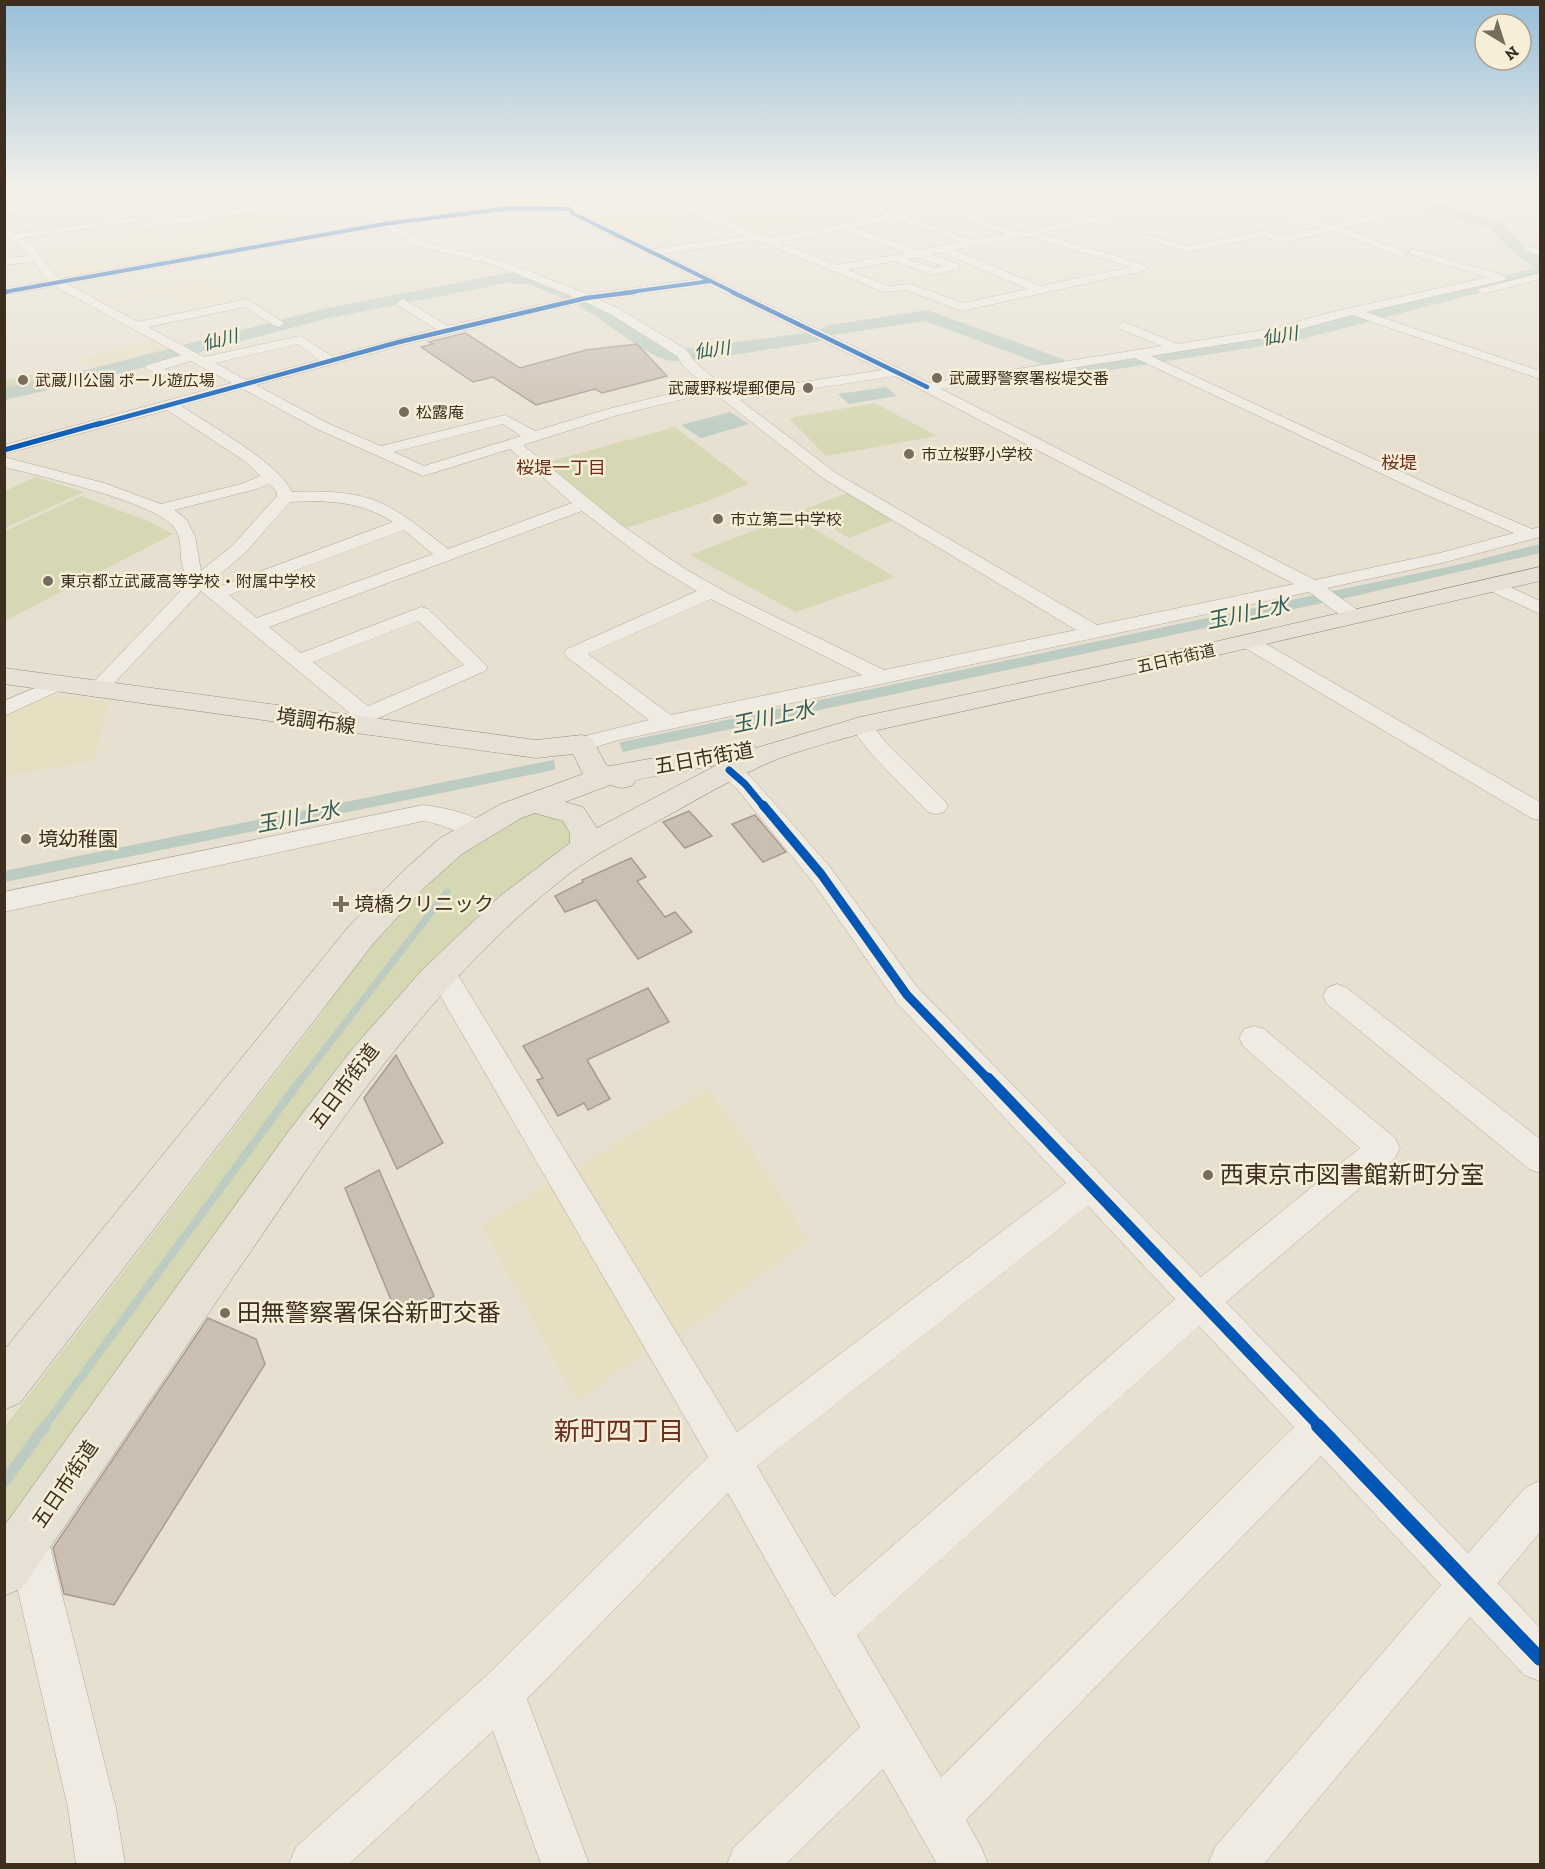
<svg xmlns="http://www.w3.org/2000/svg" width="1545" height="1869" viewBox="0 0 1545 1869" font-family="'Zilla Slab','Noto Sans JP',serif">
<rect width="100%" height="100%" fill="#e7e0d1"/>
<g fill="#e6dfc2">
<path d="M 662,201 L 702,216 L 679,219 L 668,226 L 669,236 L 641,240 L 582,213 Z"/>
<path d="M 851,201 L 872,208 L 750,231 L 719,219 L 795,202 L 814,209 Z"/>
<path d="M 281,211 L 293,220 L 256,226 L 268,236 L 244,240 L 249,246 L 182,257 L 163,242 L 213,233 L 203,224 Z"/>
<path d="M 147,234 L 174,259 L 59,279 L 39,253 Z"/>
<path d="M 201,280 L 226,299 L 185,308 L 166,293 L 105,306 L 97,301 Z"/>
<path d="M 154,340 L 173,350 L 105,369 L 75,360 Z"/>
<path d="M 59,695 L 109,702 L 94,761 L 5,776 L 5,716 L 39,699 Z"/>
<path d="M 708,1089 L 751,1149 L 808,1240 L 676,1339 L 573,1169 Z"/>
<path d="M 551,1182 L 651,1348 L 577,1402 L 482,1225 Z"/>
</g>
<g fill="#d6d7b3">
<path d="M 62,369 L 80,373 L 5,390 L 5,380 Z"/>
<path d="M 875,403 L 937,436 L 826,456 L 789,418 Z"/>
<path d="M 675,427 L 749,484 L 700,504 L 626,528 L 544,463 Z"/>
<path d="M 36,477 L 84,492 L 5,528 L 5,491 Z"/>
<path d="M 850,492 L 897,519 L 849,538 L 803,510 Z"/>
<path d="M 81,496 L 148,521 L 173,534 L 5,621 L 5,531 Z"/>
<path d="M 792,516 L 895,577 L 796,612 L 690,555 Z"/>
<path d="M 521,809 L 563,821 L 575,844 L 477,920 L 5,1536 L 5,1426 L 319,1017 L 357,961 L 423,880 Z"/>
</g>
<g fill="#bcccc2">
<path d="M 886,387 L 897,396 L 849,404 L 838,394 Z"/>
<path d="M 730,412 L 749,424 L 701,438 L 681,425 Z"/>
<path d="M 1540,544 L 1540,553 L 1346,598 L 632,750 L 549,771 L 5,882 L 4,871 L 553,760 L 622,742 L 1466,563 Z"/>
</g>
<path fill="#e7e0d1" d="M 619,741 L 624,755 L 556,772 L 554,760 Z"/>
<g fill="none" stroke-linecap="round" stroke-linejoin="round">
<path stroke="#bcccc2" stroke-width="7" d="M 301,1080 L 447,892"/>
<path stroke="#bcccc2" stroke-width="8" d="M 44,1427 L 302,1078"/>
<path stroke="#bcccc2" stroke-width="11" d="M 4,1482 L 45,1426"/>
<g fill="#bcccc2" fill-rule="evenodd">
<path d="M 1368,189 L 1386,189 L 1501,223 L 1519,241 L 1540,257 L 1540,277 L 1294,341 L 1086,374 L 1079,372 L 1076,368 L 1079,364 L 1086,362 L 1294,329 L 1534,268 L 1507,247 L 1491,229 L 1369,193 Z"/>
<path d="M 507,273 L 537,275 L 581,293 L 583,298 C 601,297 656,339 675,350 L 821,331 L 823,327 L 830,325 L 927,310 L 1063,359 L 1066,363 L 1063,367 L 1049,367 L 925,321 L 826,336 L 824,340 L 817,342 C 794,345 680,365 666,360 C 635,349 609,322 580,307 L 578,301 L 569,301 L 528,284 L 507,283 L 325,319 L 103,378 L 4,400 L 4,388 L 94,368 L 323,309 Z"/>
</g>
</g>
<g fill="#cbbfb2" stroke="#a89c90" stroke-width="1.5">
<path d="M 465,333 L 520,368 L 586,350 L 637,344 L 667,376 L 602,393 L 595,389 L 536,405 L 493,377 L 473,382 L 421,347 L 433,344 L 429,342 Z"/>
<path d="M 689,811 L 712,836 L 685,848 L 663,822 Z"/>
<path d="M 755,815 L 786,852 L 763,862 L 732,824 Z"/>
<path d="M 631,858 L 646,877 L 637,881 L 665,917 L 675,912 L 692,932 L 638,959 L 596,900 L 565,912 L 555,896 L 583,882 L 582,880 Z"/>
<path d="M 648,988 L 669,1022 L 587,1060 L 610,1099 L 588,1110 L 584,1103 L 558,1116 L 537,1080 L 543,1078 L 523,1046 Z"/>
<path d="M 396,1055 L 443,1143 L 397,1169 L 364,1098 Z"/>
<path d="M 379,1170 L 434,1296 L 398,1317 L 345,1188 Z"/>
<path d="M 208,1318 L 256,1339 L 265,1364 L 114,1605 L 64,1594 L 53,1548 Z"/>
</g>
<g fill="none" stroke-linecap="round" stroke-linejoin="round">
<g stroke="#ada599" stroke-width="1">
<g id="minor">
<path d="M 131,189 L 152,189 L 147,192 L 4,215 L 4,209 Z"/>
<path d="M 290,189 L 300,189 L 311,195 L 364,209 L 386,221 L 511,205 L 584,205 L 644,198 L 692,189 L 709,189 L 708,191 L 671,198 L 769,238 L 885,215 L 817,189 L 829,189 L 897,213 L 930,207 L 886,189 L 899,189 L 1017,232 L 1244,189 L 1262,189 L 1228,197 L 1332,225 L 1461,194 L 1452,192 L 1451,189 L 1461,189 L 1540,207 L 1540,213 L 1473,197 L 1343,228 L 1406,252 L 1407,254 L 1402,257 L 1332,231 L 1284,242 L 1263,237 L 1188,252 L 1142,238 L 1147,235 L 1188,246 L 1263,231 L 1284,236 L 1320,227 L 1218,199 L 1040,233 L 1145,265 L 1148,268 L 1143,271 L 962,311 L 906,290 L 884,292 L 757,240 L 663,254 L 929,383 L 1162,346 L 1120,329 L 1118,326 L 1124,322 L 1178,344 L 1275,328 L 1328,313 L 1488,277 L 1409,254 L 1409,250 L 1413,249 L 1503,275 L 1507,278 L 1505,280 L 1366,312 L 1540,371 L 1540,379 L 1352,315 L 1276,336 L 1151,356 L 1441,490 L 1532,529 L 1540,527 L 1540,537 L 1442,563 L 1327,588 L 1362,613 L 1365,617 L 1362,621 L 1348,621 L 1309,592 L 615,741 L 582,751 L 574,749 L 571,744 L 574,739 L 649,720 L 567,657 L 564,653 L 567,649 L 697,591 L 650,563 L 582,511 L 269,627 L 301,653 L 421,607 L 428,609 L 488,667 L 485,671 L 374,720 L 366,722 L 358,720 L 201,591 L 103,695 L 96,697 L 89,695 L 85,691 L 89,687 L 190,581 C 174,561 187,543 173,526 C 151,501 40,476 4,467 L 4,457 L 104,483 L 161,504 L 241,484 L 260,476 L 246,462 L 167,410 L 4,454 L 4,445 L 232,383 L 191,361 L 164,369 L 169,373 L 162,377 L 145,368 L 147,365 L 181,355 L 54,286 L 4,295 L 4,288 L 48,281 L 34,262 L 4,265 L 4,259 L 29,256 L 4,233 L 4,224 L 16,233 L 139,217 L 141,219 L 136,222 L 22,238 L 35,249 L 59,279 L 375,223 L 358,213 L 319,203 L 143,229 L 138,226 L 143,223 L 306,199 ZM 660,201 L 745,236 L 653,249 L 576,211 ZM 941,210 L 1005,234 L 973,240 L 908,217 ZM 511,211 L 566,211 L 569,215 L 698,279 L 587,294 L 502,261 L 425,242 L 395,226 ZM 896,219 L 960,242 L 918,250 L 854,227 ZM 383,227 L 417,246 L 494,265 L 574,297 L 448,326 L 403,299 L 397,303 L 399,306 L 436,329 L 332,356 L 300,336 L 204,357 L 148,327 L 245,307 L 275,326 L 279,327 L 285,323 L 247,299 L 138,322 L 67,284 ZM 841,230 L 905,253 L 837,265 L 779,242 ZM 1027,236 L 1131,267 L 1041,286 L 954,250 ZM 941,252 L 1028,289 L 963,303 L 911,284 L 889,286 L 848,270 L 894,261 L 933,275 L 959,269 L 959,265 L 930,254 ZM 917,257 L 943,266 L 934,268 L 908,259 ZM 709,285 L 882,370 L 731,393 L 694,361 L 687,350 L 618,308 L 599,300 ZM 585,302 L 610,314 L 677,356 L 684,367 L 705,385 L 608,409 L 535,431 L 505,415 L 381,446 L 327,423 L 256,385 L 403,345 ZM 298,344 L 319,360 L 246,380 L 215,363 ZM 1135,358 L 1429,496 L 1514,533 L 1440,553 L 1315,580 L 941,389 ZM 895,376 L 922,390 L 1294,584 L 1097,625 L 836,473 L 740,400 ZM 243,389 L 317,429 L 423,476 L 510,449 L 572,503 L 448,549 C 387,501 372,489 292,492 C 280,464 209,424 181,406 ZM 713,392 L 824,479 L 1076,630 L 884,670 L 735,597 L 685,569 L 620,524 L 523,445 L 618,415 ZM 503,424 L 521,436 L 424,466 L 394,452 ZM 269,484 L 276,491 L 277,496 L 233,545 L 201,571 L 195,536 L 186,519 L 174,510 L 253,490 ZM 290,502 C 327,500 361,501 393,522 L 218,587 L 212,581 L 245,553 ZM 404,530 L 433,554 L 257,618 L 229,595 ZM 711,599 L 862,675 L 671,715 L 588,654 ZM 418,621 L 464,665 L 368,706 L 313,662 Z"/>
<path d="M 724,189 L 737,189 L 780,205 L 772,207 Z"/>
<path d="M 1128,189 L 1148,189 L 1107,198 L 1102,195 Z"/>
<path d="M 1528,246 L 1540,249 L 1540,255 L 1524,251 L 1524,247 Z"/>
<path d="M 1540,273 L 1540,279 L 1483,294 L 1477,291 L 1479,289 Z"/>
<path d="M 1493,579 L 1540,601 L 1540,614 L 1486,589 L 1484,585 L 1486,581 Z"/>
<path d="M 1247,635 L 1254,637 L 1540,802 L 1540,820 L 1531,818 L 1240,645 L 1237,641 L 1240,637 Z"/>
<path d="M 56,679 L 63,681 L 67,685 L 63,689 L 4,716 L 4,701 Z"/>
<path d="M 860,718 L 868,720 L 888,745 L 944,800 L 948,806 L 944,812 L 936,814 L 928,812 L 872,755 L 849,725 L 852,720 Z"/>
<path d="M 729,762 L 737,765 L 753,779 L 830,867 L 917,987 L 1201,1277 L 1360,1148 L 1244,1047 L 1239,1038 L 1244,1029 L 1254,1026 L 1264,1029 L 1395,1138 L 1400,1148 L 1395,1158 L 1226,1302 L 1468,1553 L 1526,1487 L 1540,1481 L 1540,1532 L 1498,1583 L 1540,1628 L 1540,1681 L 1524,1675 L 1470,1617 L 1264,1864 L 1208,1864 L 1215,1847 L 1441,1585 L 1321,1456 L 966,1820 L 981,1847 L 988,1864 L 937,1864 L 883,1769 L 786,1864 L 727,1864 L 734,1847 L 860,1727 L 728,1493 L 527,1699 L 589,1864 L 541,1864 L 493,1731 L 349,1864 L 289,1864 L 296,1847 L 486,1676 L 708,1457 L 430,978 L 426,970 L 430,962 L 440,959 L 450,962 L 737,1432 L 1066,1183 L 897,1003 L 812,881 L 737,789 L 717,770 L 721,765 ZM 1088,1206 L 1175,1299 L 834,1597 L 757,1466 ZM 1199,1326 L 1294,1427 L 941,1777 L 857,1635 Z"/>
<path d="M 423,805 C 440,807 480,814 489,829 L 486,835 C 467,840 443,823 423,821 L 4,912 L 4,892 Z"/>
<path d="M 1337,984 L 1347,988 L 1540,1139 L 1540,1173 L 1529,1169 L 1327,1004 L 1323,996 L 1327,988 Z"/>
<path d="M 27,1518 L 42,1524 L 48,1539 L 116,1808 L 125,1864 L 76,1864 L 68,1808 L 6,1539 L 12,1524 Z"/>
</g>
</g>
<g stroke="#928b80" stroke-width="1">
<path id="major" d="M 1540,567 L 1540,581 L 1214,656 L 864,733 C 834,741 804,749 775,760 C 735,777 698,799 660,820 C 627,838 594,854 565,877 C 441,975 350,1105 262,1235 C 181,1352 104,1471 22,1588 L 4,1596 L 4,1526 L 288,1132 L 353,1048 L 423,969 L 500,896 L 570,843 L 570,833 L 563,821 L 535,813 L 521,818 L 462,854 L 425,887 L 373,944 L 20,1403 L 4,1410 L 4,1350 L 349,926 L 403,871 L 440,838 L 501,804 L 583,774 L 573,754 L 536,758 L 4,684 L 4,668 L 536,740 L 582,735 L 592,738 L 606,765 L 610,766 L 744,742 L 754,745 L 756,748 L 860,717 L 1214,642 ZM 717,765 L 597,828 L 583,807 L 565,802 L 610,785 L 622,788 L 632,786 L 636,780 Z"/>
</g>
<use href="#minor" fill="#efebe3" fill-rule="evenodd"/>
<use href="#major" fill="#e6e1d4" fill-rule="evenodd"/>
<path stroke="#afaaa2" stroke-width="1.5" stroke-dasharray="4 4" stroke-linecap="butt" d="M 4,193 L 33,189"/>
<g stroke="#f7eed8" stroke-width="5">
<g id="cycleway-far6">
<path d="M 4,292 L 384,224 L 511,208 L 570,209 L 572,213 L 735,293"/>
<path d="M 623,293 L 711,281"/>
</g>
</g>
<g stroke="#f7eed8" stroke-width="6">
<g id="cycleway-far5">
<path d="M 4,292 L 7,292"/>
<path d="M 732,292 L 927,387"/>
<path d="M 96,425 L 399,342 L 586,298 L 634,292"/>
</g>
</g>
<g stroke="#f7eed8" stroke-width="8">
<path id="cycleway-far4" d="M 4,450 L 101,423"/>
</g>
<g stroke="#f7eed8" stroke-width="10">
<path id="cycleway-far3" d="M 729,770 L 745,784 L 764,807"/>
</g>
<g stroke="#f7eed8" stroke-width="13">
<path id="cycleway-far2" d="M 763,805 L 821,874 L 907,995 L 989,1080"/>
</g>
<g stroke="#f7eed8" stroke-width="15">
<path id="cycleway-far1" d="M 988,1078 L 1320,1427"/>
</g>
<g stroke="#f7eed8" stroke-width="18">
<path id="cycleway" d="M 1318,1426 L 1540,1659"/>
</g>
<use href="#cycleway-far6" stroke="#0057b8" stroke-width="4"/>
<use href="#cycleway-far5" stroke="#0057b8" stroke-width="4.5"/>
<use href="#cycleway-far4" stroke="#0057b8" stroke-width="5"/>
<use href="#cycleway-far3" stroke="#0057b8" stroke-width="7"/>
<use href="#cycleway-far2" stroke="#0057b8" stroke-width="9"/>
<use href="#cycleway-far1" stroke="#0057b8" stroke-width="11"/>
<use href="#cycleway" stroke="#0057b8" stroke-width="14"/>
</g>
<linearGradient id="sky" x2="0" y2="1"><stop stop-color="#96bed9"/><stop offset="0.42" stop-color="#f4f1ea"/><stop offset="1" stop-color="#f4f1ea" stop-opacity="0"/></linearGradient>
<rect width="1545" height="450" fill="url(#sky)"/>
<g fill="#786c5e" stroke="#f7eed8" stroke-width="2">
<circle cx="937" cy="378" r="6"/>
<circle cx="23" cy="380" r="6"/>
<circle cx="808" cy="388" r="6"/>
<circle cx="404" cy="412" r="6"/>
<circle cx="909" cy="454" r="6"/>
<circle cx="718" cy="519" r="6"/>
<circle cx="48" cy="581" r="6"/>
<circle cx="26" cy="839" r="6"/>
<path d="M338 895h6v6h6v6h-6v6h-6v-6h-6v-6h6z"/>
<circle cx="1208" cy="1175" r="6"/>
<circle cx="225" cy="1313" r="6"/>
</g>
<g text-anchor="middle" stroke-width="5" stroke-linejoin="round" paint-order="stroke">
<g font-size="16" fill="#3d2e20" stroke="#f7eed8" text-anchor="start">
<text x="949" y="384">武蔵野警察署桜堤交番</text>
<text x="35" y="386">武蔵川公園 ボール遊広場</text>
<text x="796" y="394" text-anchor="end">武蔵野桜堤郵便局</text>
<text x="416" y="418">松露庵</text>
<text x="921" y="460">市立桜野小学校</text>
<text x="730" y="525">市立第二中学校</text>
<text x="60" y="587">東京都立武蔵高等学校・附属中学校</text>
</g>
<g font-size="16" fill="#3d2e20" stroke="#f7eed8">
<text transform="translate(1176 658) rotate(-13)" y="6">五日市街道</text>
</g>
<g font-size="18" font-style="italic" fill="#2f5d5a" stroke="#f7eed8">
<text transform="translate(1280 336) rotate(-10)" y="6">仙川</text>
<text transform="translate(220 340) rotate(-14)" y="6">仙川</text>
<text transform="translate(712 350) rotate(-8)" y="6">仙川</text>
</g>
<g font-size="18" fill="#6b2e1e" stroke="#f7eed8">
<text x="1399" y="469">桜堤</text>
</g>
<g font-size="18" fill="#6b2e1e" stroke="#f7eed8">
<text x="561" y="474">桜堤一丁目</text>
</g>
<g font-size="20" fill="#3d2e20" stroke="#f7eed8">
<text transform="translate(316 721) rotate(8)" y="7">境調布線</text>
<text transform="translate(704 758) rotate(-10)" y="7">五日市街道</text>
<text transform="translate(344 1086) rotate(-53)" y="7">五日市街道</text>
<text transform="translate(65 1484) rotate(-56)" y="7">五日市街道</text>
</g>
<g font-size="20" fill="#3d2e20" stroke="#f7eed8" text-anchor="start">
<text x="38" y="846">境幼稚園</text>
<text x="354" y="911">境橋クリニック</text>
</g>
<g font-size="21" font-style="italic" fill="#2f5d5a" stroke="#f7eed8">
<text transform="translate(1248 613) rotate(-12)" y="7">玉川上水</text>
<text transform="translate(773 717) rotate(-12)" y="7">玉川上水</text>
<text transform="translate(298 817) rotate(-11)" y="7">玉川上水</text>
</g>
<g font-size="24" fill="#3d2e20" stroke="#f7eed8" text-anchor="start">
<text x="1220" y="1183">西東京市図書館新町分室</text>
<text x="237" y="1321">田無警察署保谷新町交番</text>
</g>
<g font-size="26" fill="#6b2e1e" stroke="#f7eed8">
<text x="619" y="1440">新町四丁目</text>
</g>
</g>
<rect width="1545" height="1869" fill="none" stroke="#3d2e20" stroke-width="12"/>
<g transform="translate(1503 42) rotate(142)"><circle r="28" fill="#f7eed8" stroke="#ada18e" stroke-width="1.5"/>
<path d="M0-4.5L10 22L0 15L-10 22Z" fill="#786c5e"/>
<text y="-9" font-size="16" font-weight="bold" text-anchor="middle" fill="#3d2e20">N</text>
</g>
</svg>
